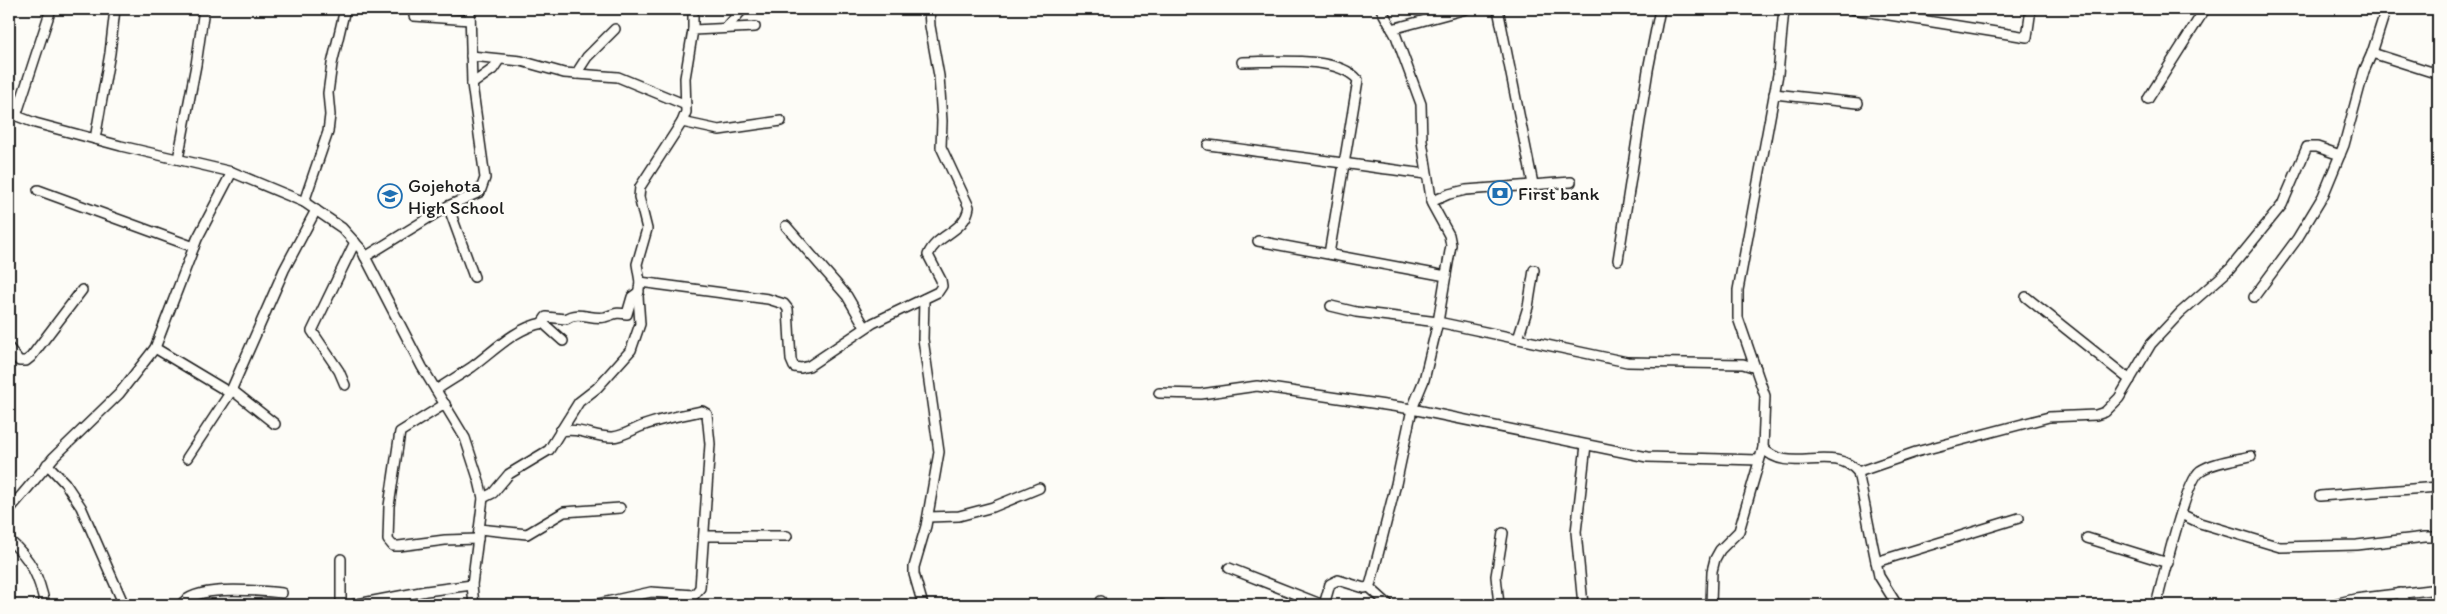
<svg xmlns="http://www.w3.org/2000/svg" width="2447" height="614" viewBox="0 0 2447 614" font-family="Itim,sans-serif">
<rect width="100%" height="100%" fill="#fdfcf7"/>
<filter id="ink" filterUnits="userSpaceOnUse"><feTurbulence type="fractalNoise" baseFrequency=".02" numOctaves="2"/><feDisplacementMap in="SourceGraphic" scale="10" xChannelSelector="R" yChannelSelector="G"/><feConvolveMatrix kernelMatrix="1 2 1 2 8 2 1 2 1" color-interpolation-filters="sRGB"/></filter>
<g filter="url(#ink)">
<g fill="none" stroke-linecap="round" stroke-linejoin="round">
<g stroke="#1c1c1c" stroke-width="12">
<g id="street">
<path d="M 693,9 L 693,30"/>
<path d="M 1498,9 L 1533,184"/>
<path d="M 1852,9 L 2027,37 L 2031,9"/>
<path d="M 414,16 L 470,20"/>
<path d="M 726,28 L 743,9"/>
<path d="M 1392,29 L 1466,9"/>
<path d="M 2372,53 L 2438,74"/>
<path d="M 471,56 L 521,61 L 564,73 L 618,77 L 686,105"/>
<path d="M 1242,62 C 1273,62 1337,55 1358,80 L 1329,254"/>
<path d="M 576,74 L 587,57 L 615,29"/>
<path d="M 472,84 L 493,69 L 499,60"/>
<path d="M 1774,94 L 1858,103"/>
<path d="M 2148,99 L 2205,9"/>
<path d="M 9,113 L 35,123 L 121,146 L 232,172 L 304,202 L 342,228 L 361,249 L 422,367 L 465,438 L 479,481 L 483,498 L 472,585 L 474,605"/>
<path d="M 16,116 L 51,9"/>
<path d="M 682,122 L 719,130 L 781,121"/>
<path d="M 95,139 L 110,53 L 115,9"/>
<path d="M 1208,145 C 1281,154 1353,165 1426,174"/>
<path d="M 178,159 L 196,65 L 204,9"/>
<path d="M 38,190 L 194,247"/>
<path d="M 304,202 L 328,132 L 330,115 L 328,93 L 332,64 L 345,9"/>
<path d="M 1431,202 L 1449,194 L 1466,190 L 1571,182"/>
<path d="M 448,206 L 474,277"/>
<path d="M 786,226 L 847,296 L 865,327"/>
<path d="M 1258,241 L 1446,276"/>
<path d="M 365,257 L 448,206 L 480,192 L 485,178 L 472,84 L 470,9"/>
<path d="M 1618,260 L 1648,70 L 1660,9"/>
<path d="M 640,282 L 768,299 L 784,304 L 788,309 L 791,360 L 794,367 L 801,368 L 809,366 L 873,323 L 938,292 L 942,286 L 941,280 L 928,255 C 937,233 965,233 969,207 L 941,147 L 942,121 L 939,76 L 930,26 L 929,9"/>
<path d="M 2026,297 L 2130,380"/>
<path d="M 2254,297 L 2297,239 L 2323,196 L 2344,145 L 2364,71 L 2372,53 L 2386,9"/>
<path d="M 1331,306 L 1356,312 L 1438,322 L 1627,362 L 1743,364 L 1756,368"/>
<path d="M 542,323 L 546,317 L 566,319 C 579,310 591,320 605,317 C 616,314 614,312 627,314 L 632,297 L 639,292"/>
<path d="M 1518,339 L 1528,307 L 1534,270"/>
<path d="M 9,348 L 19,361 L 26,361 L 31,357 L 82,290"/>
<path d="M 155,348 L 230,393"/>
<path d="M 345,385 L 339,371 L 312,331 L 355,242"/>
<path d="M 232,390 L 275,424"/>
<path d="M 436,390 C 448,382 460,375 472,367 C 494,351 515,328 543,323 L 563,341"/>
<path d="M 1159,393 L 1201,394 L 1257,386 L 1412,409 L 1647,457 L 1759,460"/>
<path d="M 445,404 L 400,432 L 389,506 L 388,540 L 393,546 L 399,546 L 445,540 L 478,539"/>
<path d="M 560,431 C 580,427 595,438 613,437 C 623,436 632,430 642,426 C 661,419 682,415 702,411 L 707,414 L 710,444 L 700,588 L 694,595 L 651,592 L 593,605"/>
<path d="M 1763,448 C 1788,476 1833,443 1858,472 L 1879,576 L 1897,605"/>
<path d="M 187,458 L 230,393 L 284,270 L 316,210"/>
<path d="M 47,464 L 65,483 L 81,507 L 124,605"/>
<path d="M 1858,472 L 1916,452 L 2049,417 L 2096,415 L 2105,412 L 2119,398 L 2151,344 L 2180,313 L 2230,269 L 2282,205 L 2307,147 L 2317,147 L 2340,155"/>
<path d="M 2320,496 L 2438,487"/>
<path d="M 483,498 L 493,493 L 509,474 L 549,450 L 579,402 L 597,388 L 631,350 L 640,324 L 638,296 L 640,282 L 637,264 L 647,229 L 639,197 L 640,187 L 682,122 L 686,112 L 685,78 L 693,30 L 755,27"/>
<path d="M 9,510 L 54,457 L 119,394 L 155,348 L 197,239 L 232,172"/>
<path d="M 2181,514 L 2200,523 L 2280,547 L 2357,545 L 2425,537 L 2438,537"/>
<path d="M 928,517 L 959,516 L 993,507 L 1039,488"/>
<path d="M 479,529 L 527,534 L 564,512 L 620,508"/>
<path d="M 704,536 L 787,536"/>
<path d="M 2087,538 L 2168,563"/>
<path d="M 9,540 C 31,559 39,576 45,605"/>
<path d="M 341,559 L 341,605"/>
<path d="M 1876,562 L 2019,518"/>
<path d="M 1229,568 L 1323,605"/>
<path d="M 1369,587 L 1389,605"/>
<path d="M 2400,593 L 2407,605"/>
<path d="M 1101,601 L 1101,605"/>
<path d="M 181,605 C 195,584 258,591 282,593"/>
<path d="M 352,605 L 426,591 L 472,585"/>
<path d="M 923,605 L 914,574 L 914,567 L 926,526 L 939,452 L 923,339 L 924,299"/>
<path d="M 1150,605 L 1162,605"/>
<path d="M 1324,605 L 1330,584 L 1338,580 L 1364,588 L 1369,587 L 1371,582 L 1396,484 L 1412,409 L 1424,380 L 1438,322 L 1451,245 L 1449,235 L 1432,204 L 1422,141 L 1421,104 L 1396,36 L 1381,9"/>
<path d="M 1499,605 L 1496,576 L 1503,533"/>
<path d="M 1583,605 L 1576,532 L 1586,445"/>
<path d="M 1711,605 L 1712,571 L 1715,559 L 1720,550 L 1739,531 L 1763,448 L 1765,396 L 1738,318 L 1738,290 L 1778,74 L 1784,9"/>
<path d="M 2156,605 C 2162,583 2185,482 2200,471 C 2213,462 2235,460 2251,456"/>
<path d="M 2330,605 L 2355,599 L 2438,589"/>
</g>
</g>
<use href="#street" stroke="#fdfcf7" stroke-width="9"/>
</g>
</g>
<defs>
<g id="bank-ring" transform="scale(1.25)"><circle r="9.5" fill="#fdfcf7" stroke="#1f6fb2" stroke-width="1.5"/><path d="M-6-4H6V4H-6ZM0-2.3a2.3 2.3 0 1 0 0 4.6a2.3 2.3 0 1 0 0-4.6Z" fill="#1f6fb2"/></g>
<g id="school-ring" transform="scale(1.25)"><circle r="9.5" fill="#fdfcf7" stroke="#1f6fb2" stroke-width="1.5"/><path d="M0-5L7-2L0 1L-7-2ZM-4 1L0 2.5L4 1V4Q0 6-4 4Z" fill="#1f6fb2"/></g>
</defs>
<g fill-rule="evenodd">
<use href="#bank-ring" x="1500" y="193"/>
<use href="#school-ring" x="390" y="196"/>
</g>
<g text-anchor="middle" stroke-width="5" stroke-linejoin="round" paint-order="stroke">
<g font-size="19" fill="#1c1c1c" stroke="#fdfcf7" text-anchor="start">
<text x="408" y="192">Gojehota<tspan x="408" dy="22">High School</tspan></text>
<text x="1518" y="200">First bank</text>
</g>
</g>
<rect width="2447" height="614" fill="none" stroke="#fdfcf7" stroke-width="30"/>
<rect x="15" y="15" width="2417" height="584" fill="none" stroke="#1c1c1c" stroke-width="2" filter="url(#ink)"/>
</svg>
